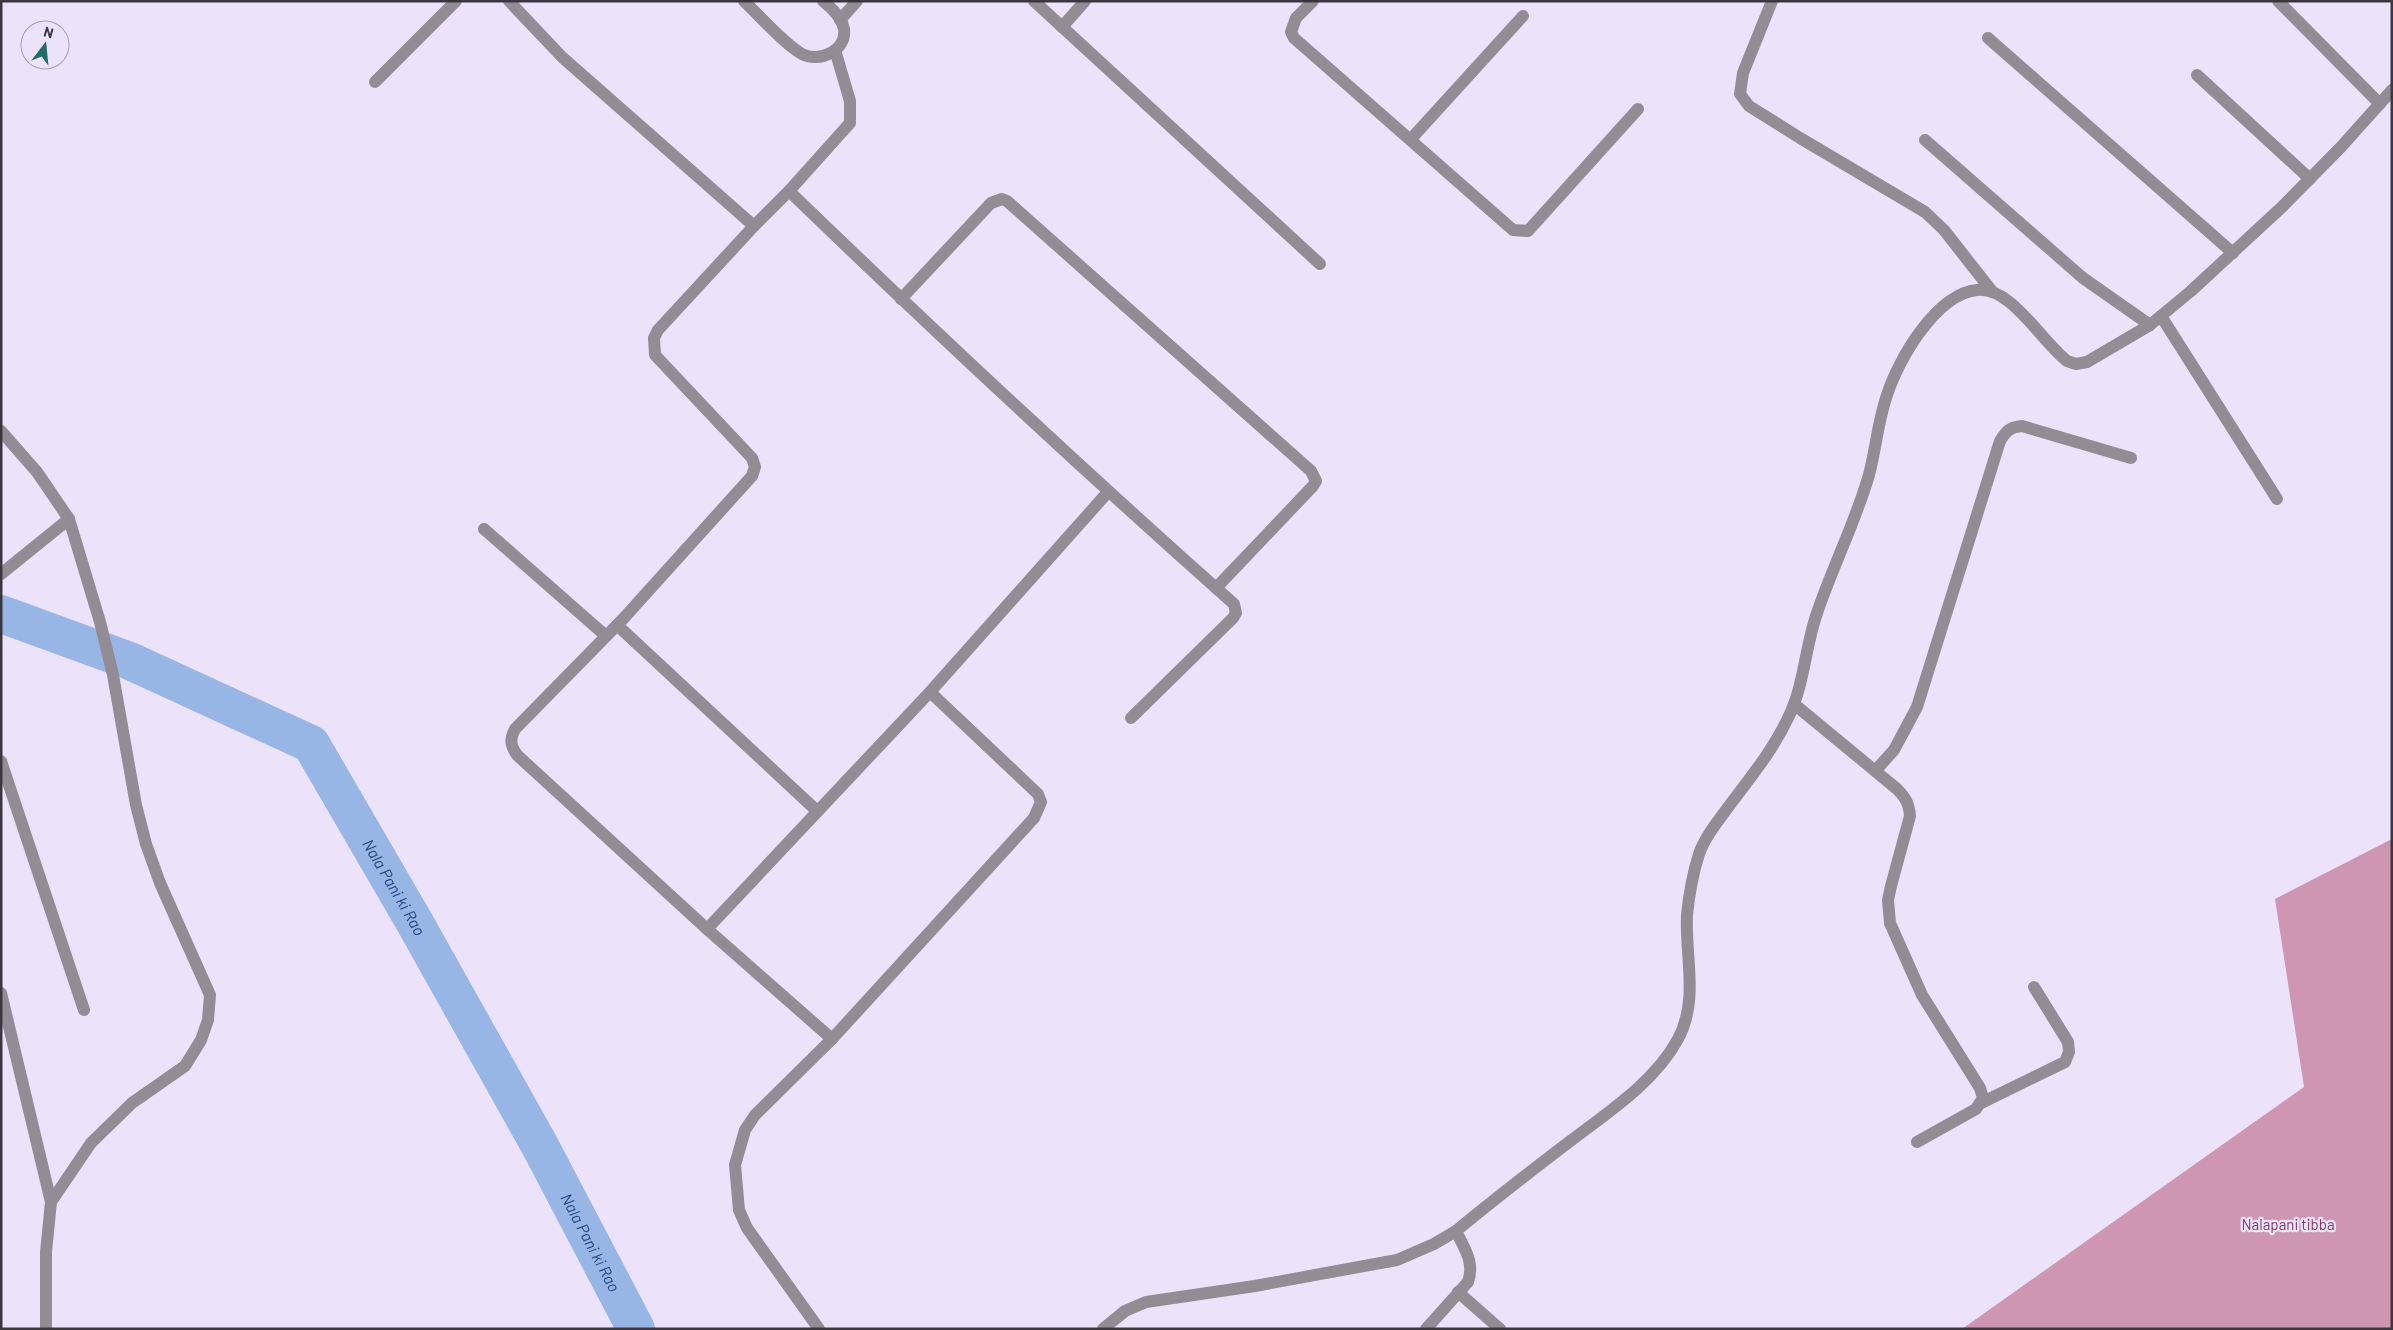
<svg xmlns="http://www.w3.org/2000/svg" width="2393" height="1330" viewBox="0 0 2393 1330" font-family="Barlow,sans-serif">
<rect width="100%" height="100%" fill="#ece3fb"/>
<path fill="#ce96b2" d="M 2392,839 L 2392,1329 L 1962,1329 L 2304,1087 L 2275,899 Z"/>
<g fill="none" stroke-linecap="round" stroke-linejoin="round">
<path stroke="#98b6e5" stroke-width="38" id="s1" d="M 1,614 L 130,661 L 311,744 L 415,923 L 540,1146 L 636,1329"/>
<g stroke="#948c94" stroke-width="12">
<path d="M 509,1 L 562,57 L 754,226"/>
<path d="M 744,1 C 760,16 784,44 802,54 C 819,63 847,51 844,29 C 842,18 832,8 823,1"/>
<path d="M 1034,1 L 1320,264"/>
<path d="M 1313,1 L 1296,18 L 1291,32 L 1294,38 L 1513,230 L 1528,231 L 1638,109"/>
<path d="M 1772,1 L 1743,73 L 1740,94 L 1749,106 L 1800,138 L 1925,212 L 1944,230 L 1991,290"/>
<path d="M 2278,1 L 2380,104"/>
<path d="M 840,20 L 857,1"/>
<path d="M 1062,27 L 1085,1"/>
<path d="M 1988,38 L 2233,253"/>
<path d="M 2197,75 L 2310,179"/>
<path d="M 375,82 L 456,1"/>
<path d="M 1411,139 L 1523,16"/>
<path d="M 1925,140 L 2083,278 L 2150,325"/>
<path d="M 789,191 C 935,332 1083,470 1234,604 L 1236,613 L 1233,618 L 1131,718"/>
<path d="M 901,299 L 991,203 L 1002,199 L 1007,201 L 1311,471 L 1316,481 L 1313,486 L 1216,588"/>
<path d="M 2161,316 L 2277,499"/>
<path d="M 1,431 L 37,472 L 69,519 L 100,622 L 113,675 L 136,805 L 146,844 L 160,883 L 210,995 L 208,1020 L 201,1040 L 185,1066 L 132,1103 L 91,1143 L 51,1202"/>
<path d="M 484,529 L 606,636"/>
<path d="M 1,574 L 69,519"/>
<path d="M 617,625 L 816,810"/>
<path d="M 1794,704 L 1897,789 C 1906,798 1909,804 1910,816 L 1891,886 L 1888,900 L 1890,923 L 1922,995 L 1980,1088 L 1983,1098 L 1976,1109 L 1917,1142"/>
<path d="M 1,761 L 84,1010"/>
<path d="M 1876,770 L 1894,750 L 1917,707 L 2000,441 C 2006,431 2010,427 2022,426 L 2131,458"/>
<path d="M 707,929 L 930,692 L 1108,492"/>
<path d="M 1,993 L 51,1202 L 46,1252 L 46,1329"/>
<path d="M 832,1039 L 707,929 L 517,755 C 511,746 509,740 515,729 L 623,619 L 752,476 L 755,467 L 752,458 L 655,355 L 654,338 L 658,330 L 754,226 L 789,191 L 850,123 L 850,101 L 835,50"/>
<path d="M 1981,1103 L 2065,1062 L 2069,1052 L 2068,1042 L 2034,987"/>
<path d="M 1458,1292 L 1500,1329"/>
<path d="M 819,1329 L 747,1228 L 739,1210 L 735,1165 L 745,1130 L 755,1115 L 832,1039 L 1034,818 L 1041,802 L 1038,794 L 930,692"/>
<path d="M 1103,1329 L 1125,1311 L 1146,1302 L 1255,1286 L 1397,1260 L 1434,1244 L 1456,1231 C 1493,1200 1531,1171 1569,1142 C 1607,1113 1655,1082 1678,1039 C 1699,1000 1685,957 1687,915 C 1689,895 1693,873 1699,854 C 1705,837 1718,821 1729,806 C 1750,778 1773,750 1788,718 C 1804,686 1805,649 1816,616 C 1832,568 1855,523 1869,475 C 1876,448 1878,421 1887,395 C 1898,360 1936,294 1977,290 C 2011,286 2041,341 2067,361 L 2076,364 L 2087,362 L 2150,325 L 2191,291 L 2282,207 L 2341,147 L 2392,90"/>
<path d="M 1426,1329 L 1468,1282 C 1475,1262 1464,1248 1456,1231"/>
</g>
</g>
<g text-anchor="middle" stroke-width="4.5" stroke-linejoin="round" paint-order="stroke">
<g font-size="15" fill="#7f3b61" stroke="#ece3fb">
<text x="2288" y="1230">Nalapani tibba</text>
</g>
<g font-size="16" font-style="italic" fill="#224680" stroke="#ece3fb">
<text dy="6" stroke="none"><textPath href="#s1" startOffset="502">Nala Pani ki Rao</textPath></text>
<text dy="6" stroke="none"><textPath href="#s1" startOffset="908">Nala Pani ki Rao</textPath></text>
</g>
</g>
<rect width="2393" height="1330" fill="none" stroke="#3a3740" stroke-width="5"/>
<g transform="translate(45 45) rotate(16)"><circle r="24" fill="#ece3fb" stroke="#a59eb0"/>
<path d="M0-4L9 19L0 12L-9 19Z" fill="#206c6b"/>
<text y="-8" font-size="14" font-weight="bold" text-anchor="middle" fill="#3a3740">N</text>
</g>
</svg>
